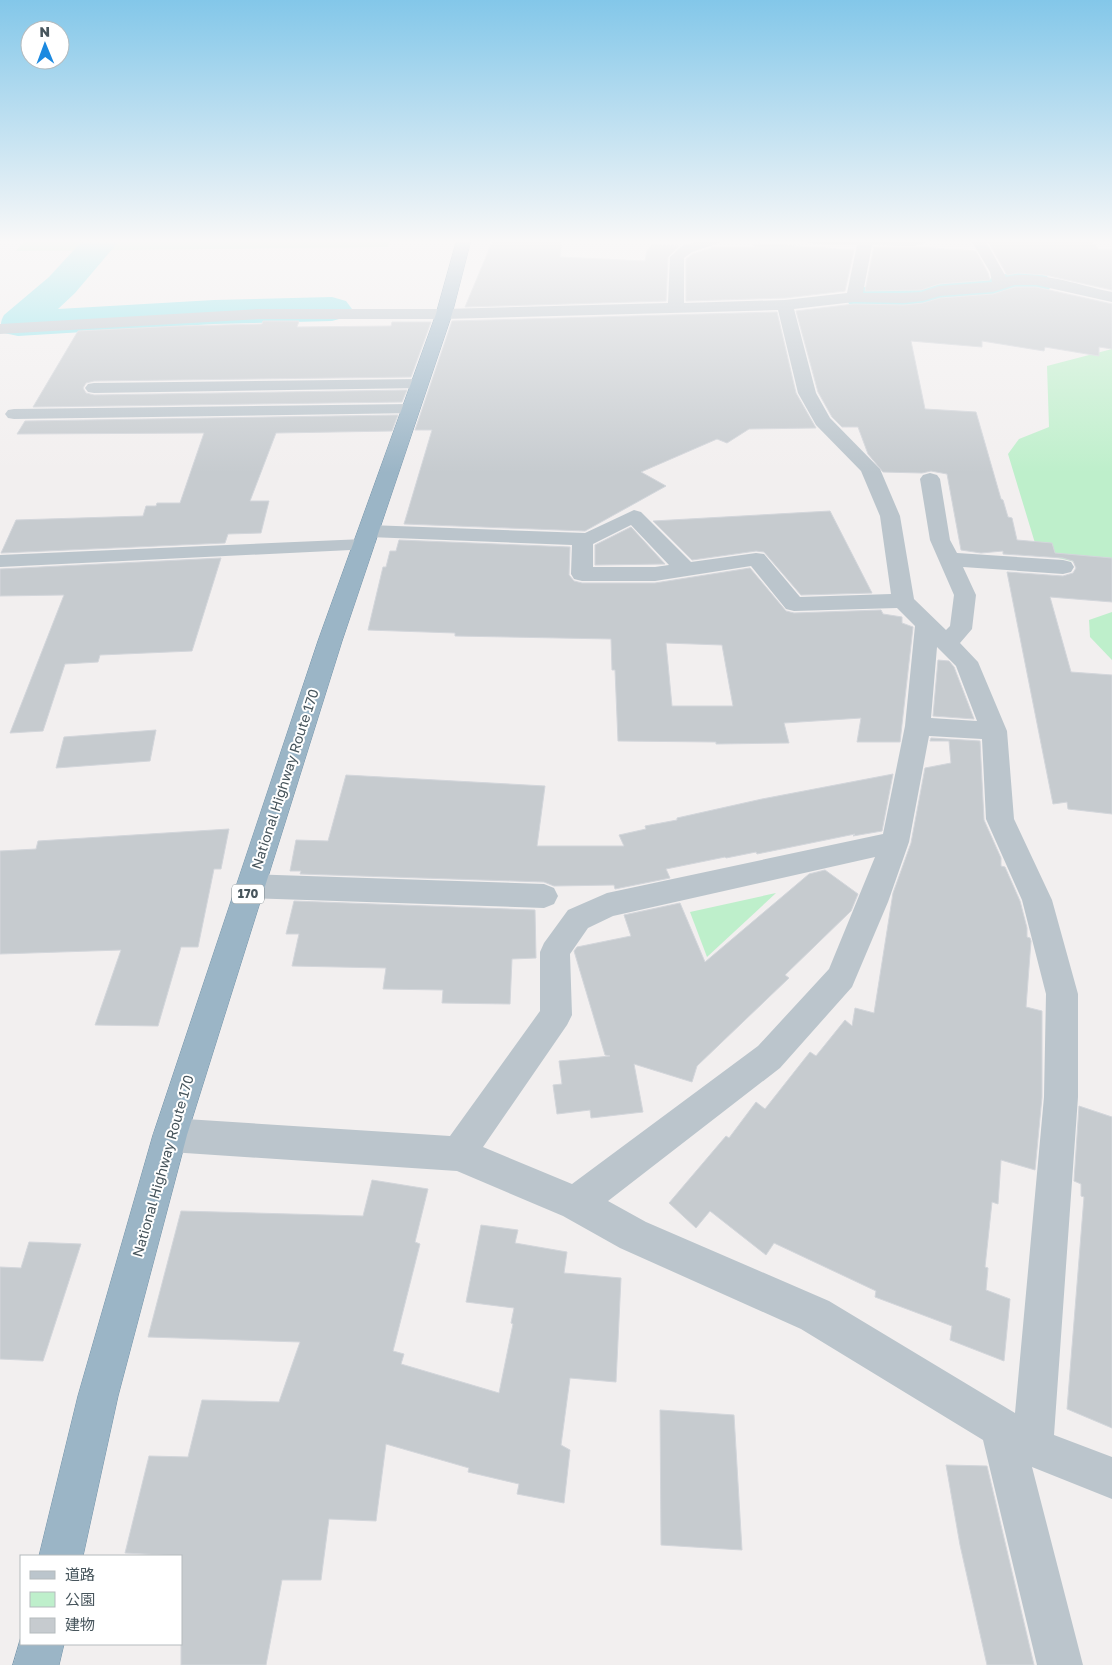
<svg xmlns="http://www.w3.org/2000/svg" width="1112" height="1665" viewBox="0 0 1112 1665" font-family="'Golos Text','Noto Sans JP',sans-serif">
<rect width="100%" height="100%" fill="#f2efef"/>
<g fill="#beefcb">
<path d="M 25,240 L 389,240 L 388,247 L 16,251 Z"/>
<path d="M 1112,349 L 1112,571 L 1038,553 L 1008,454 L 1019,439 L 1049,427 L 1047,366 Z"/>
<path d="M 1112,612 L 1112,660 L 1090,637 L 1089,620 Z"/>
<path d="M 776,893 L 707,957 L 690,912 Z"/>
</g>
<g fill="none" stroke-linecap="round" stroke-linejoin="round">
<g fill="#8ce3eb" fill-rule="evenodd">
<path d="M 83,240 L 120,240 L 75,293 L 58,309 L 214,300 L 332,297 L 346,301 L 352,309 L 346,317 L 332,321 L 214,324 L 18,336 L 4,333 C 0,326 0,322 4,315 L 49,277 Z"/>
<path d="M 1012,272 L 1034,273 L 1047,276 L 1053,284 L 1047,292 L 1034,295 L 1017,295 L 992,303 L 954,304 L 928,312 L 865,311 L 851,307 L 846,299 L 851,291 L 865,287 L 926,288 L 951,281 L 986,280 Z"/>
</g>
</g>
<g fill="#c6cbcf" stroke="#d3d6db" fill-rule="evenodd">
<path d="M 493,240 L 562,240 L 560,257 L 645,261 L 647,250 L 649,250 L 651,245 L 679,246 L 668,257 L 666,301 L 465,307 Z"/>
<path d="M 987,240 L 1091,240 L 1098,249 L 1112,250 L 1112,290 L 1045,275 L 1018,273 L 1007,275 Z"/>
<path d="M 754,243 L 854,250 L 845,291 L 785,298 L 686,301 L 686,259 L 693,254 L 714,247 L 754,247 Z"/>
<path d="M 874,247 L 918,247 L 976,251 L 988,273 L 990,280 L 939,284 L 921,290 L 865,291 Z"/>
<path d="M 1015,287 L 1036,287 L 1112,304 L 1112,349 L 1099,347 L 1099,356 L 1045,347 L 1044,351 L 982,341 L 982,347 L 911,341 L 925,409 L 976,412 L 1001,499 L 1003,500 L 1008,517 L 1012,518 L 1017,540 L 1052,543 L 1055,553 L 1112,558 L 1112,602 L 1050,597 L 1071,672 L 1112,675 L 1112,814 L 1068,809 L 1067,802 L 1053,804 L 1007,572 L 1063,576 L 1073,573 L 1076,568 L 1073,561 L 1063,558 L 1003,554 L 1003,551 L 981,553 L 961,550 L 947,474 L 931,471 L 922,473 L 883,472 L 868,454 L 858,427 L 842,427 L 832,417 L 818,392 L 796,311 L 854,304 L 904,305 L 923,303 L 940,298 L 993,294 Z"/>
<path d="M 777,312 L 796,393 L 816,428 L 749,429 L 727,443 L 717,439 L 641,472 L 666,486 L 585,531 L 404,524 L 432,430 L 415,430 L 452,321 Z"/>
<path d="M 263,321 L 299,321 L 297,327 L 391,326 L 392,322 L 431,322 L 411,377 L 94,381 L 86,383 L 83,388 L 86,393 L 94,395 L 407,390 L 402,402 L 33,407 L 78,331 L 180,326 L 262,324 Z"/>
<path d="M 398,415 L 392,431 L 276,433 L 250,501 L 269,501 L 261,533 L 228,534 L 225,543 L 1,553 L 16,520 L 143,516 L 146,506 L 156,506 L 157,503 L 180,503 L 204,433 L 17,434 L 25,421 Z"/>
<path d="M 830,511 L 872,593 L 801,595 L 764,552 L 756,551 L 692,560 L 653,521 Z"/>
<path d="M 631,527 L 665,564 L 595,565 L 595,545 Z"/>
<path d="M 399,540 L 570,547 L 569,575 L 574,581 L 582,583 L 655,583 L 750,568 L 786,611 L 794,613 L 881,610 L 883,614 L 902,617 L 902,623 L 913,627 L 900,742 L 857,742 L 861,718 L 784,723 L 789,743 L 716,744 L 716,742 L 618,741 L 615,670 L 612,670 L 611,639 L 455,636 L 455,633 L 368,630 L 383,567 L 386,567 L 390,551 L 396,551 ZM 666,643 L 722,645 L 733,706 L 672,706 Z"/>
<path d="M 221,558 L 192,651 L 100,655 L 98,662 L 65,664 L 43,731 L 10,733 L 64,595 L 0,596 L 0,569 Z"/>
<path d="M 938,660 L 949,661 L 954,667 L 974,719 L 933,716 Z"/>
<path d="M 156,730 L 150,761 L 56,768 L 64,737 Z"/>
<path d="M 931,738 L 980,741 L 984,820 L 1001,858 L 1001,866 L 1005,867 L 1020,901 L 1027,928 L 1027,937 L 1030,938 L 1031,941 L 1026,1007 L 1042,1011 L 1042,1097 L 1035,1170 L 1001,1160 L 998,1204 L 992,1202 L 985,1267 L 988,1268 L 986,1290 L 1010,1299 L 1004,1361 L 950,1340 L 952,1326 L 875,1297 L 876,1291 L 774,1243 L 766,1255 L 710,1211 L 696,1228 L 669,1203 L 726,1136 L 729,1138 L 756,1102 L 765,1109 L 810,1052 L 816,1056 L 845,1020 L 852,1026 L 855,1008 L 874,1013 L 893,893 L 911,843 L 925,768 L 951,763 L 949,741 L 930,741 Z"/>
<path d="M 893,774 L 882,831 L 853,836 L 855,834 L 757,854 L 756,852 L 726,858 L 725,857 L 666,869 L 670,878 L 615,889 L 614,885 L 554,886 L 544,882 L 300,874 L 301,871 L 290,871 L 296,840 L 328,841 L 346,775 L 545,786 L 537,846 L 624,846 L 619,835 L 646,829 L 645,826 L 677,820 L 677,818 L 762,799 Z"/>
<path d="M 229,829 L 221,869 L 214,869 L 198,947 L 181,947 L 158,1026 L 95,1025 L 121,950 L 0,954 L 0,851 L 36,849 L 38,841 Z"/>
<path d="M 825,870 L 858,894 L 851,911 L 785,975 L 789,978 L 697,1066 L 692,1082 L 634,1064 L 643,1112 L 591,1118 L 590,1110 L 557,1114 L 553,1085 L 562,1084 L 559,1061 L 610,1056 L 605,1055 L 574,951 L 577,947 L 631,936 L 624,915 L 680,903 L 705,962 L 809,874 Z"/>
<path d="M 294,901 L 535,910 L 536,958 L 512,959 L 510,1004 L 442,1003 L 443,990 L 383,989 L 386,968 L 292,966 L 299,934 L 286,934 Z"/>
<path d="M 1079,1106 L 1112,1117 L 1112,1428 L 1067,1409 L 1084,1197 L 1081,1196 L 1081,1184 L 1074,1181 Z"/>
<path d="M 372,1180 L 428,1189 L 415,1242 L 420,1244 L 393,1351 L 404,1354 L 401,1364 L 499,1393 L 513,1324 L 511,1323 L 514,1308 L 466,1302 L 481,1225 L 518,1230 L 515,1243 L 567,1252 L 564,1273 L 621,1278 L 616,1382 L 570,1378 L 561,1445 L 570,1450 L 564,1503 L 517,1494 L 519,1484 L 468,1472 L 469,1468 L 386,1444 L 376,1521 L 329,1519 L 321,1580 L 282,1580 L 266,1665 L 181,1665 L 181,1556 L 125,1553 L 149,1456 L 188,1457 L 202,1400 L 279,1402 L 300,1342 L 148,1337 L 181,1211 L 363,1216 Z"/>
<path d="M 29,1242 L 81,1244 L 43,1361 L 0,1359 L 0,1267 L 21,1268 Z"/>
<path d="M 660,1410 L 734,1415 L 742,1550 L 661,1545 Z"/>
<path d="M 946,1465 L 987,1466 L 1034,1665 L 987,1665 L 960,1545 Z"/>
</g>
<g fill="none" stroke-linecap="round" stroke-linejoin="round">
<g stroke="#7393a9" stroke-width="1">
<g id="trunk">
<path d="M 457,240 L 471,240 L 452,314 L 342,641 L 187,1135 L 118,1396 L 83,1556 L 39,1556 L 78,1396 L 153,1135 L 318,641 L 436,314 Z"/>
<path d="M 21,1637 L 21,1644 L 64,1644 L 59,1665 L 13,1665 Z"/>
</g>
</g>
<g fill="#bbc5cc" fill-rule="evenodd">
<path d="M 701,240 L 721,240 L 719,243 L 692,252 L 684,258 L 684,303 L 785,300 L 847,293 L 857,245 L 814,244 L 809,243 L 807,240 L 928,240 L 926,243 L 915,246 L 872,245 L 863,293 L 904,293 L 921,292 L 939,286 L 992,282 L 990,272 L 971,240 L 985,240 L 1006,277 C 1036,269 1082,286 1112,292 L 1112,302 L 1036,285 L 1015,285 L 993,292 L 940,296 L 923,301 L 904,303 L 854,302 L 794,309 L 816,393 L 830,418 L 880,469 L 900,516 L 914,599 L 946,630 L 950,626 L 954,595 L 930,540 L 920,479 L 923,475 L 930,473 L 937,475 L 940,479 L 950,540 L 957,553 L 1063,560 L 1071,562 L 1074,567 L 1071,572 L 1063,574 L 963,567 L 976,595 L 972,629 L 960,643 L 978,662 L 1007,731 L 1014,819 L 1052,900 L 1078,994 L 1078,1097 L 1054,1435 L 1112,1457 L 1112,1499 L 1032,1467 L 1083,1665 L 1037,1665 L 983,1440 L 801,1329 L 620,1248 L 563,1216 L 457,1171 L 170,1152 L 158,1147 L 153,1135 L 158,1123 L 170,1118 L 450,1136 L 540,1011 L 540,952 L 544,943 L 568,910 L 607,893 L 883,834 L 905,726 L 915,626 L 897,608 L 794,611 L 786,609 L 751,566 L 655,581 L 582,581 L 574,579 L 571,574 L 572,545 L 369,537 L 362,535 L 359,531 L 362,527 L 369,525 L 585,533 L 634,510 L 641,512 L 691,562 L 756,553 L 764,554 L 800,597 L 891,594 L 880,516 L 861,471 L 816,425 L 798,393 L 778,310 L 444,319 L 259,319 L 0,334 L 0,324 L 259,309 L 444,309 L 668,303 L 670,257 L 682,246 ZM 631,525 L 669,565 L 655,567 L 593,567 L 593,544 ZM 937,647 L 956,666 L 977,721 L 931,718 ZM 929,736 L 982,739 L 986,819 L 1022,900 L 1046,994 L 1044,1097 L 1015,1413 L 829,1301 L 646,1222 L 608,1201 L 780,1068 L 852,987 L 888,902 L 909,842 ZM 875,857 L 829,969 L 758,1046 L 572,1184 L 483,1147 L 567,1025 L 572,1015 L 570,954 L 588,928 L 613,916 Z"/>
<path d="M 419,379 L 425,380 L 428,384 L 425,388 L 94,393 L 88,392 L 85,388 L 88,384 L 94,383 Z"/>
<path d="M 410,404 L 416,405 L 419,409 L 416,413 L 14,419 L 8,418 L 5,414 L 8,410 L 14,409 Z"/>
<path d="M 364,539 L 371,541 L 375,545 L 371,549 L 0,567 L 0,555 Z"/>
<path d="M 250,874 L 544,884 L 554,888 L 558,896 L 554,904 L 544,908 L 250,898 L 240,894 L 236,886 L 240,878 Z"/>
</g>
<use href="#trunk" fill="#9bb5c6" fill-rule="evenodd"/>
</g>
<linearGradient id="sky" x2="0" y2="1"><stop stop-color="#83c7e9"/><stop offset="0.51" stop-color="#f9f8f8"/><stop offset="1" stop-color="#f9f8f8" stop-opacity="0"/></linearGradient>
<rect width="1112" height="473" fill="url(#sky)"/>
<g text-anchor="middle" stroke-width="4" stroke-linejoin="round" paint-order="stroke">
<rect fill="#fff" stroke="#7e888d" stroke-width="1" x="232" y="884.5" width="32" height="19" rx="4"/>
<g font-size="12" font-weight="bold" fill="#47555c">
<text x="248" y="898">170</text>
</g>
<g font-size="14" fill="#47555c" stroke="#fff">
<text transform="translate(285 779) rotate(-72)" y="5">National Highway Route 170</text>
<text transform="translate(163 1166) rotate(-74)" y="5">National Highway Route 170</text>
</g>
</g>
<rect x="20" y="1555" width="162" height="90" fill="#ffffff" stroke="#b5bbbe"/>
<rect x="30" y="1571" width="25" height="8" fill="#bbc5cc" stroke="#b5bbbe"/>
<text x="65" y="1580" font-size="15" fill="#47555c">道路</text>
<rect x="30" y="1592" width="25" height="15" fill="#beefcb" stroke="#b5bbbe"/>
<text x="65" y="1605" font-size="15" fill="#47555c">公園</text>
<rect x="30" y="1618" width="25" height="15" fill="#c6cbcf" stroke="#b5bbbe"/>
<text x="65" y="1630" font-size="15" fill="#47555c">建物</text>
<g transform="translate(45 45) rotate(359)"><circle r="24" fill="#ffffff" stroke="#b5bbbe"/>
<path d="M0-4L9 19L0 12L-9 19Z" fill="#1b89e0"/>
<text y="-8" font-size="14" font-weight="bold" text-anchor="middle" fill="#47555c">N</text>
</g>
</svg>
